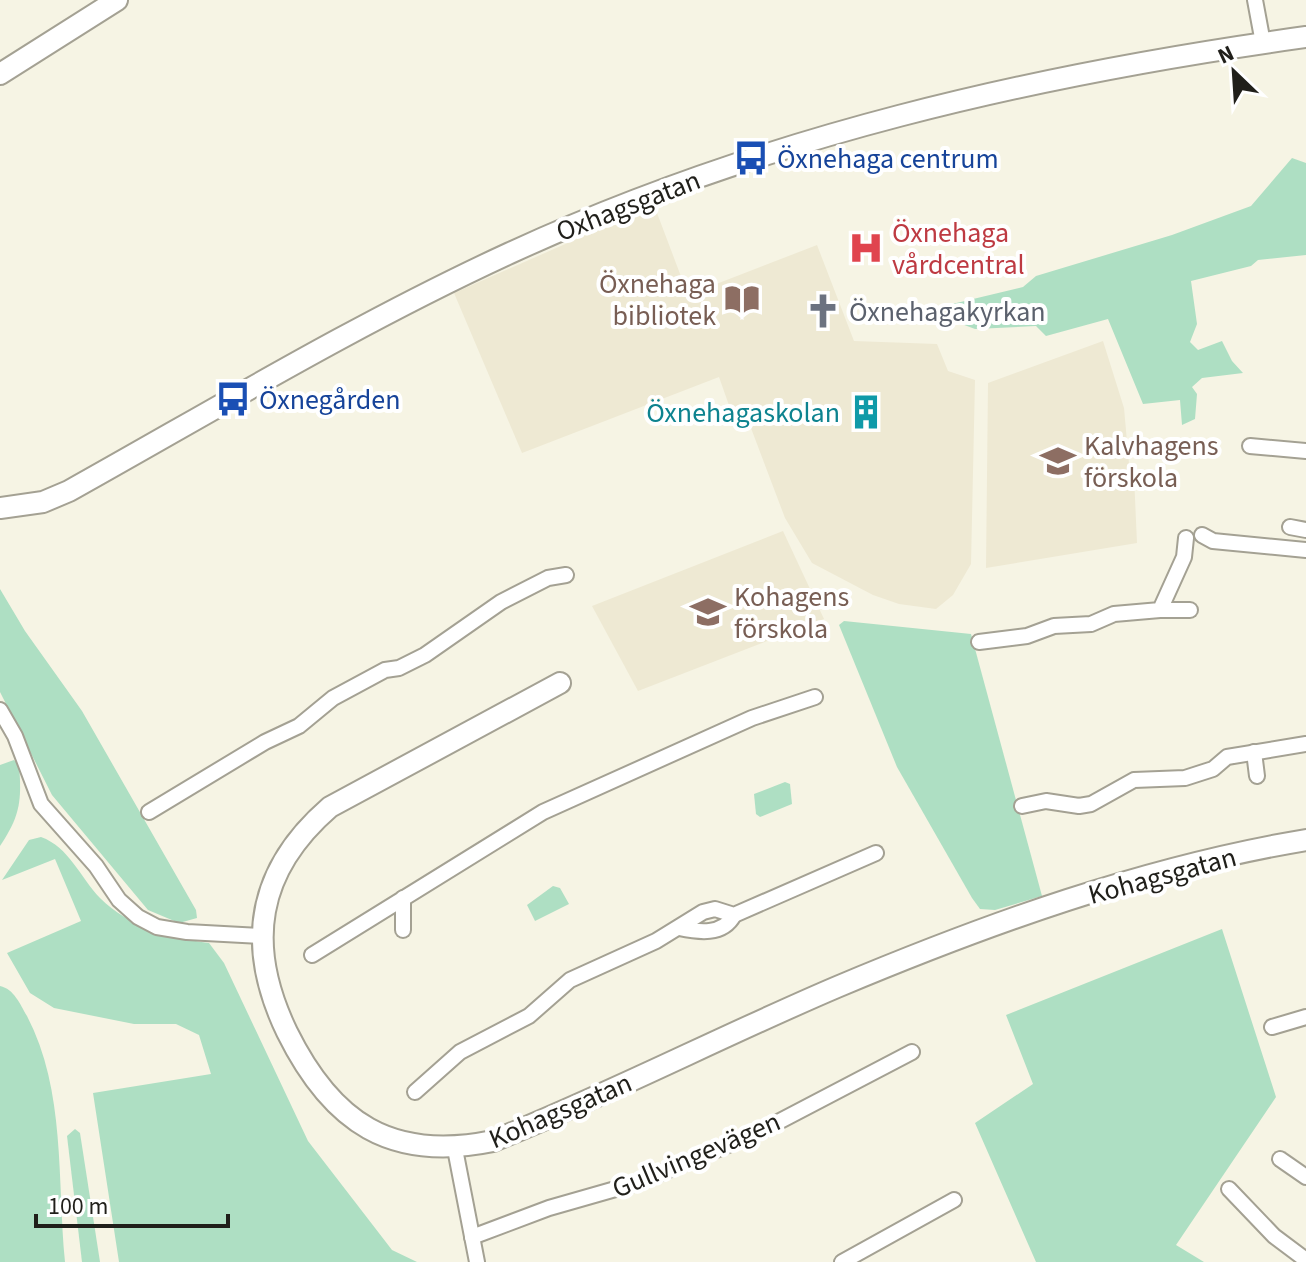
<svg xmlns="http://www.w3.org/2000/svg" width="1306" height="1262" viewBox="0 0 1306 1262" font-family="'Source Sans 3',sans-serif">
<rect width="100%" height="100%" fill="#f6f4e4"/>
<g fill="#eee9d3">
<path d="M 654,205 L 688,295 L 817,245 L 854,341 L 937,344 L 948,371 L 975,380 L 971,564 L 953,595 L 936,609 L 899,604 L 873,595 L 812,563 L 785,518 L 743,407 L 731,411 L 719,377 L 522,453 L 454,293 Z"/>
<path d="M 1103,341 L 1124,408 L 1130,475 L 1134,476 L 1137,543 L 986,568 L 988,383 Z"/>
<path d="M 783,531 L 824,619 L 638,691 L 592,606 Z"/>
</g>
<g fill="#aedfc3">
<path d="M 1292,158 L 1306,163 L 1306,255 L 1258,260 L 1251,266 L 1191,281 L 1197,324 L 1190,342 L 1198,350 L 1222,341 L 1232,361 L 1243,373 L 1202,378 L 1192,387 L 1197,394 L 1195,419 L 1182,425 L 1180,400 L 1143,404 L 1108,319 L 1046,336 L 1036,326 L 975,329 L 951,320 L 948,305 L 1023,287 L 1036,276 L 1172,235 L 1251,206 Z"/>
<path d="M 0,589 L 25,631 L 82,711 L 196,910 L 197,918 L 179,923 L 148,910 L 52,795 L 0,692 Z"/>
<path d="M 844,621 L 971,634 L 1042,896 L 995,910 L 980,909 L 972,898 L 897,767 L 839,625 Z"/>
<path d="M 14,760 L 19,765 C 22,801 20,816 0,846 L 0,765 Z"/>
<path d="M 785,782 L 790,784 L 792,804 L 760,817 L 756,814 L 754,794 Z"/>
<path d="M 41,837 C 69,847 80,877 100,898 C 129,927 170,938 209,943 L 224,963 L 308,1141 L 392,1250 L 417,1262 L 119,1262 L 93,1093 L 211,1074 L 199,1035 L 176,1024 L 134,1024 L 54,1008 L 30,993 L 7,953 L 81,921 L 55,859 L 2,880 L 29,840 Z"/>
<path d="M 553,886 L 560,888 L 569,904 L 535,921 L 527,905 Z"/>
<path d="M 1222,929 L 1276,1097 L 1176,1245 L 1204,1262 L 1036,1262 L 975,1123 L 1033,1084 L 1006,1015 Z"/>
<path d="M 0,986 C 14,989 20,1004 27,1016 C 66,1091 57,1180 65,1262 L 0,1262 Z"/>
<path d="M 75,1129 L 80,1133 L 100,1262 L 82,1262 L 67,1136 Z"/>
</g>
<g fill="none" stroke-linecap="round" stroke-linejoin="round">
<g stroke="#a4a193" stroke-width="18">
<g id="street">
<path d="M 1255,0 L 1263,43"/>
<path d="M 1250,446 L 1306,451"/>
<path d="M 1290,527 L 1306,530"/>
<path d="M 1202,535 L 1213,541 L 1306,550"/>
<path d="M 1160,610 L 1190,610"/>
<path d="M 979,642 L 1027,636 L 1054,626 L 1091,624 L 1114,614 L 1160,610 L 1184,557 L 1186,538"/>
<path d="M 0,710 L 15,736 L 41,804 L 96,866 L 119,900 L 138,917 L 157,927 L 187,932 L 261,936"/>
<path d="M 1254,752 L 1257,776"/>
<path d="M 1022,806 L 1046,801 L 1079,806 L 1091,804 L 1134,780 L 1185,778 L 1213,769 L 1227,757 L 1306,744"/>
<path d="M 149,812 L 265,742 L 299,726 L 333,698 L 385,670 L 399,668 L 425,655 L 501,602 L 548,578 L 566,575"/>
<path d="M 679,928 C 698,932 723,936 734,915"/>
<path d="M 403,930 L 403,898"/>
<path d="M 312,955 L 543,812 L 752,718 L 815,697"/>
<path d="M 1272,1027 L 1306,1017"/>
<path d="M 415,1092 L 460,1052 L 529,1016 L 570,980 L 656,941 L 703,912 L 715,909 L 734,915 L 876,853"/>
<path d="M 455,1149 L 477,1262"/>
<path d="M 1280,1159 L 1306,1177"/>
<path d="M 1229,1189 L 1274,1236 L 1306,1260"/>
<path d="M 472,1237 L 549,1208 L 640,1182 L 759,1132 L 912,1052"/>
<path d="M 842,1262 L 954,1200"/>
</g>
</g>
<g stroke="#a4a193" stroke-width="24">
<g id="secondary">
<path d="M 0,74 L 117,0"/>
<path d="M 0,508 L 43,502 L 69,491 C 214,410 358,323 510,253 C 763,137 1031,75 1306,37"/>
<path d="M 560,683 L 330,807 C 256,871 245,945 287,1032 C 332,1123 391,1162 493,1141 C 610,1094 722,1036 837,987 C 987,924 1145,867 1306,840"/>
</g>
</g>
<use href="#street" stroke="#fff" stroke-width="14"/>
<use href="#secondary" stroke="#fff" stroke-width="20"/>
</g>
<defs>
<g id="bus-bare" transform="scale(2.76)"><path d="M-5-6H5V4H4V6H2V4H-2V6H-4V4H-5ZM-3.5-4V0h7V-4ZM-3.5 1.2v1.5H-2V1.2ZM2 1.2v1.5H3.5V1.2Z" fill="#1a4fb4" stroke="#fff" stroke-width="2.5" paint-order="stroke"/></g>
<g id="hospital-bare" transform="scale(2.76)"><path d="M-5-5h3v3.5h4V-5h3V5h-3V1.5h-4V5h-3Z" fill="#e0444e" stroke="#fff" stroke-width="2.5" paint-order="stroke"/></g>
<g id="library-bare" transform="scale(2.76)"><path d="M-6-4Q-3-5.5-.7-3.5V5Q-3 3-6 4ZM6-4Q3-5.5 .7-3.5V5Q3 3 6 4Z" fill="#8d6e63" stroke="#fff" stroke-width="2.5" paint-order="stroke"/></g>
<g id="church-bare" transform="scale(2.76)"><path d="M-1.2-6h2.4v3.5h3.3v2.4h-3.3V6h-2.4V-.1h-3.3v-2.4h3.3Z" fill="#6b7280" stroke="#fff" stroke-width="2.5" paint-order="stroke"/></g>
<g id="building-bare" transform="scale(2.76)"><path d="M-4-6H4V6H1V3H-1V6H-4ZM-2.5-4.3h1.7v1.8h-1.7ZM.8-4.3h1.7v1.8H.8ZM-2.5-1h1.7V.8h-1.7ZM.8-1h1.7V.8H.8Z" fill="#0f9aa8" stroke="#fff" stroke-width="2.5" paint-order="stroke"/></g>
<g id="school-bare" transform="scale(2.76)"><path d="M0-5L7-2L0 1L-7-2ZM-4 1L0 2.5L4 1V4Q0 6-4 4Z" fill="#8d6e63" stroke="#fff" stroke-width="2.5" paint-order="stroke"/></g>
</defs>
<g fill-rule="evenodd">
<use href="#bus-bare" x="751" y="158"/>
<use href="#hospital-bare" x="866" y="248"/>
<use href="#library-bare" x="742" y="299"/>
<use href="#church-bare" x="823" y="311"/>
<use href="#bus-bare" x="233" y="399"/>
<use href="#building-bare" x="866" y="412"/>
<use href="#school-bare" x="1058" y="461"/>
<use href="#school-bare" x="708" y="612"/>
</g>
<g text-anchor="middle" stroke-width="8" stroke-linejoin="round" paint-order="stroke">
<g font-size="28" fill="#164399" stroke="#fff" text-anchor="start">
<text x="777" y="168">Öxnehaga centrum</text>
<text x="259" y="409">Öxnegården</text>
</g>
<g font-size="28" fill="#201f1a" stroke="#fff">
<text transform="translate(628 205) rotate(-21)" y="10">Oxhagsgatan</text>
<text transform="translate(1162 875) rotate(-15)" y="10">Kohagsgatan</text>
<text transform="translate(560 1110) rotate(-23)" y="10">Kohagsgatan</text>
<text transform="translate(696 1154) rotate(-23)" y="10">Gullvingevägen</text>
</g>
<g font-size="28" fill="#be3a42" stroke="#fff" text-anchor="start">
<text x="892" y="242">Öxnehaga<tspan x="892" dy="32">vårdcentral</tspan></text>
</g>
<g font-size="28" fill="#785e54" stroke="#fff" text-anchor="start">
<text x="716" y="293" text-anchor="end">Öxnehaga<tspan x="716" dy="32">bibliotek</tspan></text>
<text x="1084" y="455">Kalvhagens<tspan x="1084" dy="32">förskola</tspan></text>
<text x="734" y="606">Kohagens<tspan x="734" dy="32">förskola</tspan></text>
</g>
<g font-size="28" fill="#5b616d" stroke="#fff" text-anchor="start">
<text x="849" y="321">Öxnehagakyrkan</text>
</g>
<g font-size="28" fill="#0d838f" stroke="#fff" text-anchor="end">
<text x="840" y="422">Öxnehagaskolan</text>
</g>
</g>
<g transform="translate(1234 72) rotate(335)" stroke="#ffffff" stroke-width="6" paint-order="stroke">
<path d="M0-6L14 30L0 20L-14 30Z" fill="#201f1a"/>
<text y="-12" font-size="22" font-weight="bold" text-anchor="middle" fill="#201f1a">N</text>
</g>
<path d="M36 1214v12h192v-12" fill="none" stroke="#201f1a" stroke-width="4"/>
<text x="48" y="1214" font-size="24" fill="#201f1a" stroke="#ffffff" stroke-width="6" paint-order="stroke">100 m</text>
</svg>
